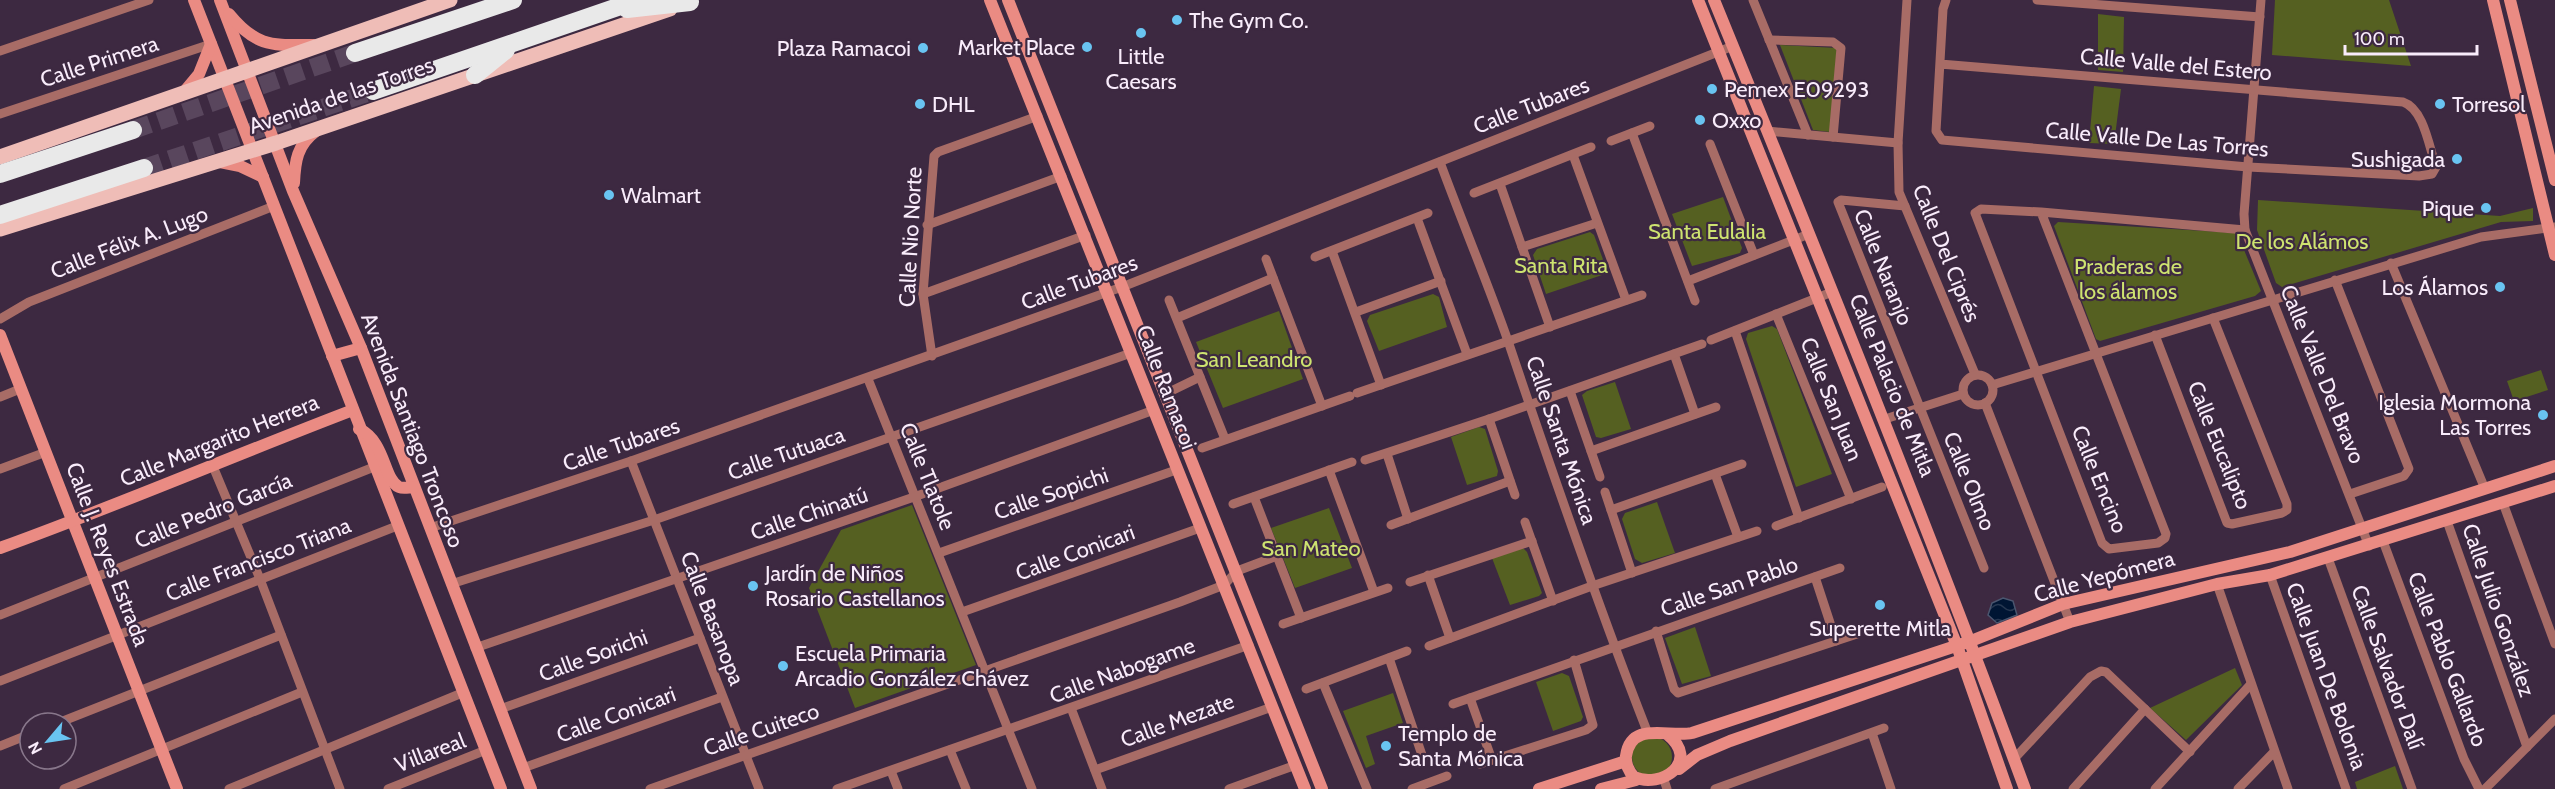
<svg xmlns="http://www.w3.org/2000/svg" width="2555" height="789" viewBox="0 0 2555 789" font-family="Cabin,sans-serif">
<defs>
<pattern id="water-waves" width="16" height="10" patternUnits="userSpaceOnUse" patternTransform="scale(1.5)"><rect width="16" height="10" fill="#001533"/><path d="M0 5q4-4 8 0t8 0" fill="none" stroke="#263751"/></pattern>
</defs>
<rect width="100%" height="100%" fill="#3d2941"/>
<g fill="#556021">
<path d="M 2275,0 L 2389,0 L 2411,66 L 2272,55 Z"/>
<path d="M 2098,14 L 2124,17 L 2123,72 L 2098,70 Z"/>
<path d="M 1780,45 L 1837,48 L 1830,132 L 1813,130 Z"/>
<path d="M 2094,86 L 2121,89 L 2114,144 L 2089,143 Z"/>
<path d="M 1723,197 L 1742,248 L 1740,253 L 1692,266 L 1672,214 Z"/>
<path d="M 2258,200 L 2500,216 L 2533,208 L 2533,221 L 2501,222 L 2282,287 L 2276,283 L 2257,230 Z"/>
<path d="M 2058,222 L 2237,233 L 2261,291 L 2255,296 L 2100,341 L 2096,339 L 2054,226 Z"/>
<path d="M 1590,232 L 1594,235 L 1608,273 L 1546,294 L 1533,255 L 1537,249 Z"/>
<path d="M 1433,294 L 1439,297 L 1447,327 L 1379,351 L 1367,321 L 1370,315 Z"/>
<path d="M 1279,311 L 1303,379 L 1223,408 L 1196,342 Z"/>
<path d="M 1772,326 L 1777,329 L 1832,474 L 1796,487 L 1746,339 L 1748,333 Z"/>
<path d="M 2541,370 L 2548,390 L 2514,401 L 2507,381 Z"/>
<path d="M 1615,382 L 1631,429 L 1601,438 L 1596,437 L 1582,395 L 1587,391 Z"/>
<path d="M 1479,427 L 1485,429 L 1498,471 L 1497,476 L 1467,485 L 1451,437 Z"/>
<path d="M 1657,502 L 1675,553 L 1642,563 L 1635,559 L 1622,519 L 1625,513 Z"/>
<path d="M 912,505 L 976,665 L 855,708 L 809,588 L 841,530 Z"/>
<path d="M 1329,508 L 1352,568 L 1295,588 L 1271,528 Z"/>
<path d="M 1523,548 L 1527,552 L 1542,593 L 1539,596 L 1510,605 L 1492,558 Z"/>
<path d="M 1695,627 L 1711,676 L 1682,684 L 1665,638 Z"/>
<path d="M 2235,668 L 2242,685 L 2186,740 L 2150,708 Z"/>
<path d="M 1562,673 L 1569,676 L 1583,717 L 1581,721 L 1553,731 L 1536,682 Z"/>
<path d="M 1393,693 L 1403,723 L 1366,736 L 1375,764 L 1366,768 L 1343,711 Z"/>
<circle cx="1652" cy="757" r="20"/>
<path d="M 2395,766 L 2403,789 L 2357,789 L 2355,782 Z"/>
</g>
<path fill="url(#water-waves)" stroke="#4b566f" stroke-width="1.5" d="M 2003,598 L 2013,601 L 2017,615 L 1997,623 L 1988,615 L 1992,603 Z"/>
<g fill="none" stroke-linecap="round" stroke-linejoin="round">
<g stroke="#59465d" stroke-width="18" stroke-dasharray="18 9" stroke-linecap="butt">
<path d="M 133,130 L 355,53"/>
<path d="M 144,168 L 373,91"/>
</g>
<g stroke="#a86c66" stroke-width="9">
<path d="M 1753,0 L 1808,135"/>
<path d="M 1907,0 L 1898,143 L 1899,192 L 1975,374"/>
<path d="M 2037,0 L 2260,17"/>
<path d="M 2261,0 L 2244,214 L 2245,230 L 2369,546"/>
<path d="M 1769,40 L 1833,42 L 1841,48 L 1833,137"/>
<path d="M 0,51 L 149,0"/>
<path d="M 1940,64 L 2403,102 C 2424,109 2429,147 2436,167 L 2432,174 L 2419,176 L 2248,167 L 1942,140 L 1936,131 L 1943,9 L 1946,0"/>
<path d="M 0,114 L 211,44"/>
<path d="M 1767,131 L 1898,143"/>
<path d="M 1632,133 L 1695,301"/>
<path d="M 1611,141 L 1650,126"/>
<path d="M 1710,144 L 1754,255"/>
<path d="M 1573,155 L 1626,300"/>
<path d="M 1440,162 C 1462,222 1487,281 1508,341 C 1552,472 1597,603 1647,731"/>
<path d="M 1500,184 L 1550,327"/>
<path d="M 1474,193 L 1591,147"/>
<path d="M 1905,206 L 1841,200 L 1838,202 L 1984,568"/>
<path d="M 2041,212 L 2166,534 L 2165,538 L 2158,543 L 2109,549 L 2102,543 L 1975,213 L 1981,209 L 2041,212 L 2245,230"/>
<path d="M 1417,218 L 1467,354"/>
<path d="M 927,225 L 1062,176"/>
<path d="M 1522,247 L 1597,223"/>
<path d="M 1332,251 L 1381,385"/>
<path d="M 1315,257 L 1428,213"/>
<path d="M 1266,259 L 1322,406"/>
<path d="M 2391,263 L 2485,489"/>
<path d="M 2335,280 L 2409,469 L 2404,476 L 2350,494"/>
<path d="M 1688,281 L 1809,234"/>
<path d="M 923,294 L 1086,235"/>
<path d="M 1169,300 L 1225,439"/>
<path d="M 1356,312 L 1441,281"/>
<path d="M 1776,314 L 1851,499"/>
<path d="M 1177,318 L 1273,278"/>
<path d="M 0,319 L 29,302 L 274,206"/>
<path d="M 1735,331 L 1799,518"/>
<path d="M 2155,335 L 2227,523 L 2232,524 L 2282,513 L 2287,510 L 2287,504 L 2213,318"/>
<path d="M 1711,340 L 1832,292"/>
<path d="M 1674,354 L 1695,414"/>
<path d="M 932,356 L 923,294 L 934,156 L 938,152 L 1038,116"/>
<circle cx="1978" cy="390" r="15"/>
<path d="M 868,379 L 1032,789"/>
<path d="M 1992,385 L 2481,237 L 2555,227"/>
<path d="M 1570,391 L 1600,477"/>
<path d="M 1357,393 L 1642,295"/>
<path d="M 1165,394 L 1200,377"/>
<path d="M 0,397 L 20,389"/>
<path d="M 1985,403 L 2070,622"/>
<path d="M 1489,419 L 1515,495"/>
<path d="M 1885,419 L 1963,394"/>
<path d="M 1202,448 L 1350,396"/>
<path d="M 1591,451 L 1716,407"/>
<path d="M 1387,454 L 1408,519"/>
<path d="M 1365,460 L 1489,419 L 1702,344"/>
<path d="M 631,461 L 759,789"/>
<path d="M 212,464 L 260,579 L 340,789"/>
<path d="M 0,469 L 46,452"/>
<path d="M 1329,470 L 1374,592"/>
<path d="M 1715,474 L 1738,537"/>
<path d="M 1605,492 L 1632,573"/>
<path d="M 1254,497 L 1301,618"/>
<path d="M 2503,503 L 2555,644"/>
<path d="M 1233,504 L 1352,462"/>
<path d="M 1611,510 L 1742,464"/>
<path d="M 2447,521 L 2527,747"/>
<path d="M 1525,522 L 1553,601"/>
<path d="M 1391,525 L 1510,481"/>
<path d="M 1776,526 L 1882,487"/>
<path d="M 430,528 L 631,461 L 1122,287 L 1733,46"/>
<path d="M 2383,541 L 2464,759 L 2479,789"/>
<path d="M 939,553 L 1176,470"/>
<path d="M 2328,558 L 2412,789"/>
<path d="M 1428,575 L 1450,638"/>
<path d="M 2270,575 L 2346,789"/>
<path d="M 1815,577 L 1836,641"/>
<path d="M 1410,582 L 1532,541"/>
<path d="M 451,584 L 654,520 L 1131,353"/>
<path d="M 2217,584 L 2288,789"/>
<path d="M 962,612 L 1200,528"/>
<path d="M 0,615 L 374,467"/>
<path d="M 1283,624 L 1388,588"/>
<path d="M 1656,631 L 1674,689 L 1678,693 L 1857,634"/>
<path d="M 1429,646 L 1592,586 L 1757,531"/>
<path d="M 475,648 L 914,497 L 1154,410"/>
<path d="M 1389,658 L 1423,758"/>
<path d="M 0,681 L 397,526"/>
<path d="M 1323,683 L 1367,789"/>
<path d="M 1306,689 L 1407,651"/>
<path d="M 1470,698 L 1492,760"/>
<path d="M 1453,704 L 1840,568"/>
<path d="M 1071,708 L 1102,789"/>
<path d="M 500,709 L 700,638"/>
<path d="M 58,723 L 281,635"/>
<path d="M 1872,733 L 1891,789"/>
<path d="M 0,746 L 30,734"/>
<path d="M 950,750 L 966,789"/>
<path d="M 2014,759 L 2090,677 L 2101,671 L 2106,672 L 2190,752"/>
<path d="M 1480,764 L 1586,730 L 1593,725 L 1574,660"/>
<path d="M 523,768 L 722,697"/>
<path d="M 1095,770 L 1272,707"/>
<path d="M 891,771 L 898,789"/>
<path d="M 1665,783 L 1667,789"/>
<path d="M 64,789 L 302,692"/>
<path d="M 229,789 L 462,693"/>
<path d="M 388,789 L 486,750"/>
<path d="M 650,789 L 1180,602 L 1224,585 L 1237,571 L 1277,556"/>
<path d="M 837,789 L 1249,645"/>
<path d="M 1229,789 L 1296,765"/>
<path d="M 1412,789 L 1447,776"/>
<path d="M 1715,789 L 1884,728"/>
<path d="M 2073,789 L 2145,709"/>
<path d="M 2155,789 L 2250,685"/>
<path d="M 2238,789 L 2274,752"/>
<path d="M 2485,789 L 2555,719"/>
</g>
<g stroke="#ea8b83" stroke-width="12">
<path d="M 194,0 L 501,789"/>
<path d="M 220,0 L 293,191 L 361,348 L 531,789"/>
<path d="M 990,0 L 1305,789"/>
<path d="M 1008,0 L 1322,789"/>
<path d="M 1698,0 L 1957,646 L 2007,789"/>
<path d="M 1714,0 C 1821,262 1927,524 2025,789"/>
<path d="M 2493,0 L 2555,255"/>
<path d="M 2510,0 L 2555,180"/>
<path d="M 229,14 C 257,48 272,45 314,45"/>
<path d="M 184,92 L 199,74 L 211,44"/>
<path d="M 220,162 L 240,166 L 263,177"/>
<path d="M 294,183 C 295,161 297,145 316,131"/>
<path d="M 0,335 L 177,789"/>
<path d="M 332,356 L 361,348"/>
<path d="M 359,429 C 386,442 383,479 399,487 C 404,489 409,487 414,487"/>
<path d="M 0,548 C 119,505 235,455 353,410"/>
<path d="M 1667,734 C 1702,762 1661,789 1634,777 C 1629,772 1625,763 1626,756 C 1631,720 1669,738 1692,733 L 1971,641 L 2063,604 L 2290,552 L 2555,466"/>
<path d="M 1679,769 L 1697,755 L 1730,741 L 2070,622 L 2217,584 L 2270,575 L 2555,486"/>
<path d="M 1539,789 L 1626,761"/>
<path d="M 1601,789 L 1636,780"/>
</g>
<g stroke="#efbdb7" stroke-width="15">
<path d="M 0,157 L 450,0"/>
<path d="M 0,229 L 276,143 L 670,9"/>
</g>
<g stroke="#e9e9e9" stroke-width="18">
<path d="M 627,9 L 690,2"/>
<path d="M 355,53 L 513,0"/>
<path d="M 475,75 L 506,50"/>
<path d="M 373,91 L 638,0"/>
<path d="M 0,174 L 133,130"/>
<path d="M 0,215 L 144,168"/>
</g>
</g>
<g fill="#69c4f1" stroke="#3d2941" stroke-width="2">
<circle cx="1177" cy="20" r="6"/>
<circle cx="1141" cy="33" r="6"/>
<circle cx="1087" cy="47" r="6"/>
<circle cx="923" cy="48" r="6"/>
<circle cx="1712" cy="89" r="6"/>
<circle cx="920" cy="104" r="6"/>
<circle cx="2440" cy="104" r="6"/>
<circle cx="1700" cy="120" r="6"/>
<circle cx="2457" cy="159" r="6"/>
<circle cx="609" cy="195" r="6"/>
<circle cx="2486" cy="208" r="6"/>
<circle cx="2500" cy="287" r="6"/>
<circle cx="2543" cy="415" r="6"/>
<circle cx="753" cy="586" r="6"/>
<circle cx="1880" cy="605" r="6"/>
<circle cx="783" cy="666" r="6"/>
<circle cx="1386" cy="746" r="6"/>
</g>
<g text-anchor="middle" stroke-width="4.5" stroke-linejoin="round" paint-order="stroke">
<g font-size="22" fill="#f9ecfb" stroke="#3d2941" text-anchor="start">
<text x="1189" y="28">The Gym Co.</text>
<text x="1075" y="55" text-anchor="end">Market Place</text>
<text x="911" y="56" text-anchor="end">Plaza Ramacoi</text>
<text x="1141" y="64" text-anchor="middle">Little<tspan x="1141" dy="25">Caesars</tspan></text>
<text x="1724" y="97">Pemex E09293</text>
<text x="932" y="112">DHL</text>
<text x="2452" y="112">Torresol</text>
<text x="1712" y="128">Oxxo</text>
<text x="2445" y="167" text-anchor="end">Sushigada</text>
<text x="621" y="203">Walmart</text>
<text x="2474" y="216" text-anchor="end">Pique</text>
<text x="2488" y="295" text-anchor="end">Los Álamos</text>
<text x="2531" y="410" text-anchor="end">Iglesia Mormona<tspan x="2531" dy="25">Las Torres</tspan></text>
<text x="765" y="581">Jardín de Niños<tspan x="765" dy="25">Rosario Castellanos</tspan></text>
<text x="1880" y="636" text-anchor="middle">Superette Mitla</text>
<text x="795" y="661">Escuela Primaria<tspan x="795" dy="25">Arcadio González Chávez</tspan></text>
<text x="1398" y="741">Templo de<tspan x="1398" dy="25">Santa Mónica</tspan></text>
</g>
<g font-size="22" fill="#f9ecfb" stroke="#3d2941">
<text transform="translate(99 61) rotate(-18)" y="8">Calle Primera</text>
<text transform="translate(2176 64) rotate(5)" y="8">Calle Valle del Estero</text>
<text transform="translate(341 95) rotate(-19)" y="8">Avenida de las Torres</text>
<text transform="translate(1531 105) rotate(-21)" y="8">Calle Tubares</text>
<text transform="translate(2157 139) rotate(5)" y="8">Calle Valle De Las Torres</text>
<text transform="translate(910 237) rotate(-87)" y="8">Calle Nio Norte</text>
<text transform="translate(129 242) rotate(-21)" y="8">Calle Félix A. Lugo</text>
<text transform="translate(1947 253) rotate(68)" y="8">Calle Del Ciprés</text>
<text transform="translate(1884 267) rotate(68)" y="8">Calle Naranjo</text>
<text transform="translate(1079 282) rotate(-20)" y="8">Calle Tubares</text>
<text transform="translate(2323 374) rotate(68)" y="8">Calle Valle Del Bravo</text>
<text transform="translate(1893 385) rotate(68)" y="8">Calle Palacio de Mitla</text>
<text transform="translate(1167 387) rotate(69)" y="8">Calle Ramacoi</text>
<text transform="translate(1832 399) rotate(68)" y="8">Calle San Juan</text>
<text transform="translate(413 430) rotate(69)" y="8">Avenida Santiago Troncoso</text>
<text transform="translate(219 440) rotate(-22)" y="8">Calle Margarito Herrera</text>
<text transform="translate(1562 440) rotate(71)" y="8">Calle Santa Mónica</text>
<text transform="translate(621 444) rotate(-19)" y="8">Calle Tubares</text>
<text transform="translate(2220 445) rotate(68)" y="8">Calle Eucalipto</text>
<text transform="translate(786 453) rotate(-19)" y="8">Calle Tutuaca</text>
<text transform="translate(928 476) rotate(68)" y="8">Calle Tlatole</text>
<text transform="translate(2100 479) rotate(68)" y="8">Calle Encino</text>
<text transform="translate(1970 481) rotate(68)" y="8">Calle Olmo</text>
<text transform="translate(1051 493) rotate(-19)" y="8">Calle Sopichi</text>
<text transform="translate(213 510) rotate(-22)" y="8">Calle Pedro García</text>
<text transform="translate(809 513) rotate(-19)" y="8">Calle Chinatú</text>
<text transform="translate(1075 552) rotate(-20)" y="8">Calle Conicari</text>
<text transform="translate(108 554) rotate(69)" y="8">Calle J. Reyes Estrada</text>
<text transform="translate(258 559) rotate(-21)" y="8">Calle Francisco Triana</text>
<text transform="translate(2104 576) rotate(-15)" y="8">Calle Yepómera</text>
<text transform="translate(1729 586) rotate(-19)" y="8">Calle San Pablo</text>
<text transform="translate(2499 610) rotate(71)" y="8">Calle Julio González</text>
<text transform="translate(713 618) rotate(69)" y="8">Calle Basanopa</text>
<text transform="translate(593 655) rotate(-20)" y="8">Calle Sorichi</text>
<text transform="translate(2448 659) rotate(69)" y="8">Calle Pablo Gallardo</text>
<text transform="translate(2388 667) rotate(70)" y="8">Calle Salvador Dalí</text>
<text transform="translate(1122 670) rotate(-20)" y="8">Calle Nabogame</text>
<text transform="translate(2327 676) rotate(70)" y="8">Calle Juan De Bolonia</text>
<text transform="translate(616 714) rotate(-20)" y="8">Calle Conicari</text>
<text transform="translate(1177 720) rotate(-20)" y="8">Calle Mezate</text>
<text transform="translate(761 729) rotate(-19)" y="8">Calle Cuiteco</text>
<text transform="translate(430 752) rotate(-21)" y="8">Villareal</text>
</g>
<g font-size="22" fill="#cee370" stroke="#3d2941">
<text x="1707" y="239">Santa Eulalia</text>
<text x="2302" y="249">De los Alámos</text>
<text x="1561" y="273">Santa Rita</text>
<text x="2128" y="274">Praderas de<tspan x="2128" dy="25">los álamos</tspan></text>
<text x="1254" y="367">San Leandro</text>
<text x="1311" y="556">San Mateo</text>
</g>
</g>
<g transform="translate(48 741) rotate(241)"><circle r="28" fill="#3d2941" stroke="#88778b" stroke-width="1.5"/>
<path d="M0-4.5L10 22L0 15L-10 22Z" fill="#69c4f1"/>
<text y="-9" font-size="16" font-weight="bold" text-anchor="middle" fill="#f9ecfb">N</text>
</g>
<path d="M2345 45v9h132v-9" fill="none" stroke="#f9ecfb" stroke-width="3"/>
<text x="2354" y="45" font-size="18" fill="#f9ecfb" stroke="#3d2941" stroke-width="4.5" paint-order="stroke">100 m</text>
</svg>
